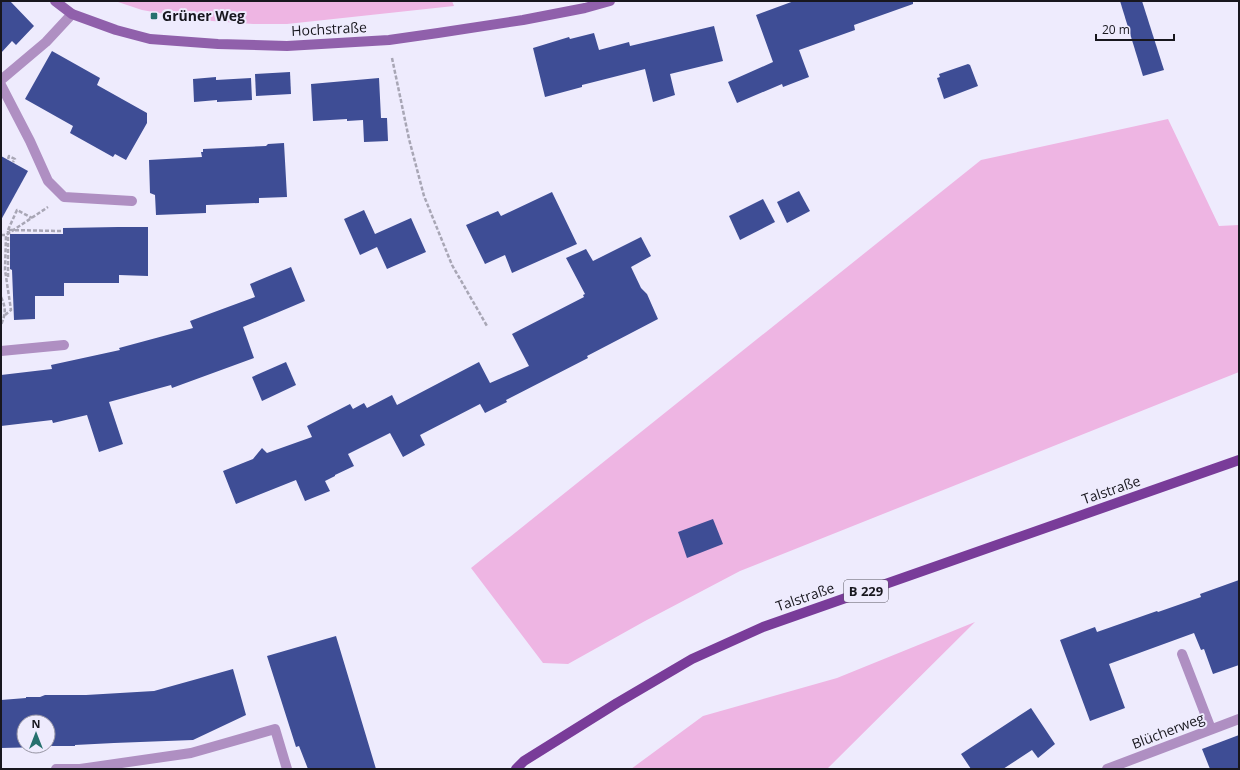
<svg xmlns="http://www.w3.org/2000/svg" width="1240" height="770" viewBox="0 0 1240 770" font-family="'Open Sans',sans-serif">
<rect width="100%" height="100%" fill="#eeebfd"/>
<g fill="#eeb5e3">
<path d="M 115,1 L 452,1 L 454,6 L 287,24 L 253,24 L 199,20 L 142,10 Z"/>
<path d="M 1168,119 L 1219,226 L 1239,225 L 1239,372 L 740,571 L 645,621 L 568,664 L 543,663 L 471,568 L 981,160 Z"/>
<path d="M 975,622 L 827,769 L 631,769 L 703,716 L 837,678 Z"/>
</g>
<g fill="#3e4d95">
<path d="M 1,1 L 10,1 L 34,26 L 16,45 L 12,41 L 1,53 Z"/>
<path d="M 794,1 L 913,1 L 913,4 L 854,25 L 855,30 L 799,50 L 809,77 L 783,87 L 782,84 L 737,103 L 728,82 L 773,62 L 756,15 Z"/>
<path d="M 1120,1 L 1142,1 L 1164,70 L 1143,76 Z"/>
<path d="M 714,26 L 723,61 L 670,74 L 675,95 L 653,102 L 645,69 L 582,85 L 582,87 L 545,97 L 533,48 L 569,37 L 570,39 L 594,33 L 599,50 L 629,42 L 630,46 Z"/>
<path d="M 52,51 L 100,78 L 97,85 L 147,113 L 147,123 L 126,160 L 115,154 L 113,157 L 70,133 L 73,126 L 25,99 Z"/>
<path d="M 968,64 L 970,65 L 978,86 L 944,99 L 937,78 L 940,77 L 939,74 Z"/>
<path d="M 290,72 L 291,94 L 256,96 L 255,74 Z"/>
<path d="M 216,77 L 216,80 L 251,78 L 252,100 L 217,102 L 217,100 L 194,102 L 193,79 Z"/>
<path d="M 379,78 L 381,118 L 387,118 L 388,141 L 364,142 L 363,120 L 347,121 L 347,119 L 313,121 L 311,84 Z"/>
<path d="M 284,143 L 287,197 L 259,198 L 259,203 L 206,205 L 206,213 L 156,215 L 155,195 L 150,193 L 149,160 L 202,157 L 201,152 L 203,152 L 203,149 L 266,146 L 268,144 Z"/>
<path d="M 1,156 L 28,171 L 1,220 Z"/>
<path d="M 799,191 L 810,211 L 787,223 L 777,202 Z"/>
<path d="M 552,192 L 577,244 L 512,273 L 505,255 L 485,264 L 466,225 L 498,211 L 501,216 Z"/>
<path d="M 763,199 L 775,222 L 740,240 L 729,216 Z"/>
<path d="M 364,210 L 375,234 L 411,218 L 426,252 L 387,269 L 377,247 L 360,255 L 344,219 Z"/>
<path d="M 118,227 L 148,227 L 148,276 L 119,275 L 119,283 L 64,283 L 64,296 L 35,296 L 35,319 L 14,320 L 12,270 L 10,269 L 10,234 L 63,234 L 63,228 Z"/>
<path d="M 641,237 L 651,256 L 631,267 L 641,288 L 647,294 L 658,319 L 587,356 L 588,358 L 506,400 L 507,402 L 485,413 L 480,404 L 420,435 L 425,445 L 403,457 L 390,433 L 348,454 L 354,466 L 335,475 L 335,476 L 325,481 L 330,491 L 305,501 L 296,480 L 236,504 L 223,471 L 253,459 L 262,448 L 267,453 L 312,437 L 307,426 L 350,404 L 353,409 L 364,403 L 367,408 L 392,395 L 397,405 L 479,362 L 490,383 L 529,366 L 512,334 L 584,297 L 583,295 L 585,294 L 566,258 L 586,249 L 593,261 Z"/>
<path d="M 291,267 L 305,301 L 243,327 L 254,358 L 172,388 L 171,385 L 109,402 L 123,444 L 99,452 L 87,415 L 53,423 L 52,420 L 1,426 L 1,375 L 52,369 L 51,365 L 120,350 L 119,348 L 193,328 L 190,321 L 255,297 L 250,284 Z"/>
<path d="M 286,362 L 296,385 L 262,401 L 252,377 Z"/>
<path d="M 713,519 L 723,544 L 687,558 L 678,532 Z"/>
<path d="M 1239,580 L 1239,665 L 1213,674 L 1204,649 L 1201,650 L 1194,633 L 1109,664 L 1125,708 L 1090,721 L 1060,640 L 1095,627 L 1097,632 L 1157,611 L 1158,612 L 1201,597 L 1200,594 Z"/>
<path d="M 336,636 L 376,769 L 308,769 L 299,746 L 296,747 L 267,656 Z"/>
<path d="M 233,669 L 246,715 L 193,740 L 114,743 L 75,745 L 75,746 L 48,746 L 48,722 L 24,722 L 24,746 L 44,747 L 1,748 L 1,700 L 26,698 L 26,697 L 40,697 L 45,695 L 86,695 L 154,691 Z"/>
<path d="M 1031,708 L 1055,744 L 1038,758 L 1032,750 L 1003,769 L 971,769 L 961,754 Z"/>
<path d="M 1239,735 L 1239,769 L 1210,769 L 1202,749 Z"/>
</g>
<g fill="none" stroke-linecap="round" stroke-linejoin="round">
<g stroke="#a8a6b5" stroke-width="2.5" stroke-dasharray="4 2" stroke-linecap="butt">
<path d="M 392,58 L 409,139 L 424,196 L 452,265 L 487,326"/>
<path d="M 8,159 L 9,156 L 15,159 L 13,162"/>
<path d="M 8,230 L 17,210 L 32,218"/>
<path d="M 1,235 L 6,235 L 48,207"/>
<path d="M 1,297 C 6,308 6,313 1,325"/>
<path d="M 5,315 L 11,310 L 5,270 L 6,235"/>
</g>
<g stroke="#af8fc2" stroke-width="10">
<path d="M 1,351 L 64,345"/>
<path d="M 1182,654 L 1211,729"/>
<path d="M 56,769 L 80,769 L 191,753 L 275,729 L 287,769"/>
</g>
<g stroke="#af8fc2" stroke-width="10">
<path d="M 1,80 L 46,42 L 72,14"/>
<path d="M 1,85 L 30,141 L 48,181 L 64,197 L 132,201"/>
<path d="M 1107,769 L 1239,719"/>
</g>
<path stroke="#9060ab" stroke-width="10" d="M 55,1 L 72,14 L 116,30 L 150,39 L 218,44 L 287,46 L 389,40 L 438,33 L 523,20 L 585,8 L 610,1"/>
<path stroke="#793c99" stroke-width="10" d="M 516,769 L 524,761 L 617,703 L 692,659 L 763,627 L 1239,460"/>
<path stroke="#a8a6b5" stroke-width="2.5" stroke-dasharray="4 2" stroke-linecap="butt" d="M 8,277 L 8,230 L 61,231"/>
</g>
<rect fill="#26706e" stroke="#eeebfd" stroke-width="1.5" x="150" y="12" width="8" height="8" rx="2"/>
<g text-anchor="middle" stroke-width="4" stroke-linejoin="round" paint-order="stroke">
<rect fill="#eeebfd" stroke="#585761" stroke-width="1" x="844" y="580" width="44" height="22" rx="3"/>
<g font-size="13" font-weight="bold" fill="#18171e">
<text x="866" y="596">B 229</text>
</g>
<g font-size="14" font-weight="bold" fill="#18171e" stroke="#eeebfd" text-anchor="start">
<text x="162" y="21">Grüner Weg</text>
</g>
<g font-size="14" fill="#18171e" stroke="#eeebfd">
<text transform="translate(329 29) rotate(-3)" y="5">Hochstraße</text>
<text transform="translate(1111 490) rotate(-19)" y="5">Talstraße</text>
<text transform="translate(805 597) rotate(-19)" y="5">Talstraße</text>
<text transform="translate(1168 731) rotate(-21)" y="5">Blücherweg</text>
</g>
</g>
<rect width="1240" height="770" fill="none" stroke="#18171e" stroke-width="4"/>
<g transform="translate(36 734)"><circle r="19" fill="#eeebfd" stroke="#9896a4"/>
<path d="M0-3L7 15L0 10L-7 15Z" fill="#26706e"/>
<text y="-6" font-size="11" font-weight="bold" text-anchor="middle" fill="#18171e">N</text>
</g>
<path d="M1096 34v6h78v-6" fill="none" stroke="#18171e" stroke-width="2"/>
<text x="1102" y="34" font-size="12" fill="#18171e" stroke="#eeebfd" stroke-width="3" paint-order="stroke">20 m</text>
</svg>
